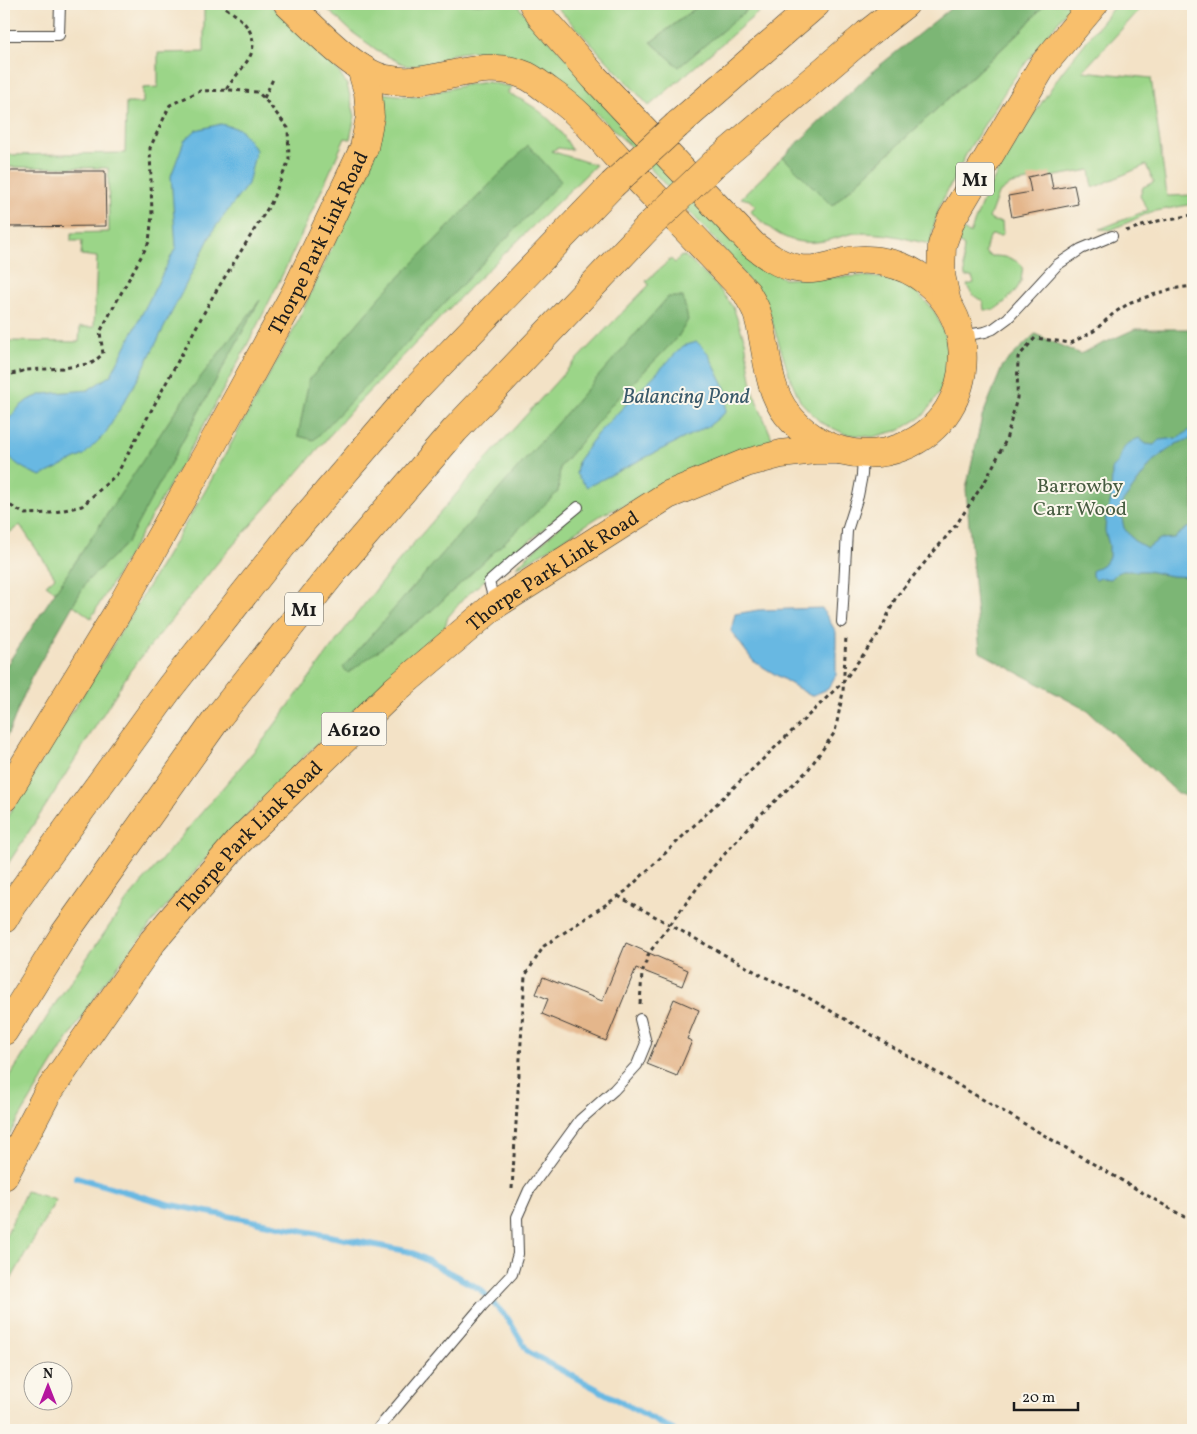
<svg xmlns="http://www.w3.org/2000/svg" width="1197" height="1434" viewBox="0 0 1197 1434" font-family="Vollkorn,serif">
<rect width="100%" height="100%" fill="#fbf7ec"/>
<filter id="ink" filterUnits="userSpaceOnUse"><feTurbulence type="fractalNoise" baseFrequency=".02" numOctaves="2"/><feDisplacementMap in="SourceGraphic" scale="10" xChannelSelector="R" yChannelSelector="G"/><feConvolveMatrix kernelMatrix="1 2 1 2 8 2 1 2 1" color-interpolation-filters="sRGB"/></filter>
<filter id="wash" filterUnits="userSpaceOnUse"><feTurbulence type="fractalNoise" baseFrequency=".0096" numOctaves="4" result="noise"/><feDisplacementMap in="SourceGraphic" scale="20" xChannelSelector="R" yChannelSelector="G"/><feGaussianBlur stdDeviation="1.12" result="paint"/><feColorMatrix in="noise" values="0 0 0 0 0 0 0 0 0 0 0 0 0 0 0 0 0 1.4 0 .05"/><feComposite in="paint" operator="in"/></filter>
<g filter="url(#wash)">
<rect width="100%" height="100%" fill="#f3e2c6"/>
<g fill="#9bd588" stroke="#5c7852">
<path d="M 204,4 L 269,4 L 331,60 L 347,85 L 355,116 L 350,139 L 345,138 C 319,196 293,255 264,312 C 211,417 151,518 91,618 L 46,585 L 55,577 L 20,525 L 9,533 L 4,526 L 4,341 L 79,342 L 80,327 L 94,327 L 97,257 L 81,255 L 82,241 L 71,241 L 71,233 L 109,232 L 108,168 L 4,167 L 4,155 L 125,153 L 126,103 L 143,103 L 143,88 L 158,87 L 158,53 L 204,52 Z"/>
<path d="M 322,4 L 517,4 L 521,10 L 756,259 L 784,279 L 862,276 L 890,279 L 916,291 L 935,312 L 946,337 L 948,365 L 940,392 L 924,415 L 900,430 L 873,437 L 845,434 L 820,422 L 800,401 L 789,375 L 767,306 L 730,256 L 629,145 L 593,110 L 559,80 L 533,66 L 506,56 L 473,51 L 453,54 L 431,64 L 407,66 L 381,53 L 352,32 Z"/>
<path d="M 554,4 L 701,4 L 651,42 L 679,66 L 754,4 L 768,4 L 649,106 Z"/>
<path d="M 1045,4 L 1072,4 L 1011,82 L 969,149 L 940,205 L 932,233 L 931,244 C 916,242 903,237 889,235 C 881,234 867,233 858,233 C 849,233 838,238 829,240 C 792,248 776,235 750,211 L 756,206 L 749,200 L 741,198 L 783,157 L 832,206 L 1021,31 Z"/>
<path d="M 1116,4 L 1145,4 L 1083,71 L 1151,78 L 1167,196 L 1193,195 L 1193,204 L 1151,212 L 1111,230 L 1100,229 L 1148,210 L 1140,196 L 1143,187 L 1154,182 L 1146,165 L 1093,188 L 1090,170 L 1011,184 L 998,194 L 989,218 L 993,221 L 1002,222 L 1003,234 L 1001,236 L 991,235 L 987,244 L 985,252 L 990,256 C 1003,256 1013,257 1023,266 L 1021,281 L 1017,289 L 1005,302 L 994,310 L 984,310 L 983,302 C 976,297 969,293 967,285 L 974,283 L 972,277 L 965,277 L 963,256 L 964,246 L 959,242 L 961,230 L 970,233 L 984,198 L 1008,153 L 1062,72 Z"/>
<path d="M 488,82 L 512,87 L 507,93 C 536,105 557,122 572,150 L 558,148 L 551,151 L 596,165 L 470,287 L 356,405 L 293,478 L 219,561 L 130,671 L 54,793 L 4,870 L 4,822 L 101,665 L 204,493 L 292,333 L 370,166 L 383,125 L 380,93 L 415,97 L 465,85 Z"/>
<path d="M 684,255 L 717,286 L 733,307 L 745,341 L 753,392 L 774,443 L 603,514 L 544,552 L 522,565 L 516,567 L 563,523 L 556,518 L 464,598 L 448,617 L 444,630 L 434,639 L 430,645 L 348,715 L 297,763 L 207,857 L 156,918 L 102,986 L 62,1048 L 4,1143 L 4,1086 L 57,1001 L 128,899 L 265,738 L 348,625 L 400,559 L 490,455 L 575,361 L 649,285 L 646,281 L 671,259 L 675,263 L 681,256 L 684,257 Z"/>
<path d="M 26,1191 L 56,1200 L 4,1292 L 4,1240 Z"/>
</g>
<g fill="#7cb674" stroke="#4c6948">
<path d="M 701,4 L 754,4 L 679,67 L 651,42 Z"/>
<path d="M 956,4 L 1045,4 L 1021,31 L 832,206 L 783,157 L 874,70 Z"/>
<path d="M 528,145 L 561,181 L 314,440 L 298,436 L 309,380 L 381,296 Z"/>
<path d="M 668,297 L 683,297 L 688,320 L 678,337 L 614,402 L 560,467 L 558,492 L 429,613 L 348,673 L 343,667 Z"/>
<path d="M 260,300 L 127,543 L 87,581 L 31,678 L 8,734 L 4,739 L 4,669 L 183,400 Z"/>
<path d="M 1135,329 L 1193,329 L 1193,800 L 1178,793 L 1088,711 L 980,652 L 966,489 L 982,417 L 1003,365 L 1035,334 L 1080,354 Z"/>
</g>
<g fill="#67b8e2" stroke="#426a7f">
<path d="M 221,124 L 240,129 L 256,150 L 248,184 L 214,229 L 139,377 L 105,434 L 84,455 L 41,476 C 25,470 5,461 5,441 C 4,436 6,430 6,425 L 4,424 L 4,416 L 10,418 L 17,409 L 28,400 L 43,394 L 88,390 L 111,375 L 176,247 L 171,176 L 184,141 L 196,130 Z"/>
<path d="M 697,342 L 708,353 L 726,390 L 726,412 L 710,425 L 587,487 L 576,474 L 578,461 L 597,434 L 683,346 Z"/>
<path d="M 1193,428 L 1193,438 L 1176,444 L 1153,461 L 1122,503 L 1121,514 L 1124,528 L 1133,540 L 1147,548 L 1160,539 L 1174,538 L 1187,528 L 1193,527 L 1193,577 L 1171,576 L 1147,571 L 1122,571 L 1117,573 L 1111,579 L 1100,578 L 1096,580 L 1092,576 L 1092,571 L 1105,563 L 1109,557 L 1109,545 L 1105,531 L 1106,515 L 1111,500 L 1112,469 C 1120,462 1118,461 1122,451 C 1126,444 1132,441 1139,438 L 1146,444 L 1154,445 L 1159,440 L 1178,438 Z"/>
<path d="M 822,608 L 836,632 L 836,675 L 828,689 L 811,696 L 753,661 L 731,631 L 735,614 L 758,610 Z"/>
</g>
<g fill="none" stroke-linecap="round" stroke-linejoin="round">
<path stroke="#67b8e2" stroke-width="6" d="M 76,1177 L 167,1204 L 411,1252 L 480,1289 L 508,1319 L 528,1352 L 673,1430"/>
</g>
<g id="blocks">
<g fill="#e4b68b">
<path d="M 4,171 L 105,171 L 106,226 L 4,227 Z"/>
<path d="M 1050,172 L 1053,189 L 1074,185 L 1078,204 L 1012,217 L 1008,196 L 1031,192 L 1028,177 Z"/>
<path d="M 626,943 L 688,970 L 682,986 L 636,968 L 606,1041 L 542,1014 L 548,999 L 536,994 L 543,977 L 602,1001 Z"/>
<path d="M 674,999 L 699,1010 L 687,1039 L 692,1041 L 677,1076 L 647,1064 Z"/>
</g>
</g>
</g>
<g filter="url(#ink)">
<use href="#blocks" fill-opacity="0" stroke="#3c3a36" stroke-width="1"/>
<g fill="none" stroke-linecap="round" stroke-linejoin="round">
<g stroke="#3c3a36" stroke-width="12">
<g id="lane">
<path d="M 4,35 L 59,35 L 60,4"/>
<path d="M 961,336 L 985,332 L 993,329 L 1008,318 L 1057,265 L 1081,249 L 1112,236"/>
<path d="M 495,604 L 489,582 L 514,560 L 578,507"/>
<path d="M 842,622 L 847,531 L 858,496 L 862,475 L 863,454"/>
<path d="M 377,1430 L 482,1306 L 512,1274 L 518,1254 L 517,1217 L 529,1190 L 580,1120 L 614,1090 L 637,1065 L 646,1043 L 640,1019"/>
</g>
</g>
<g stroke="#3c3a36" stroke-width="29">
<g id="highway">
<path d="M 288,4 C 312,26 355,73 386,79 C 434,90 480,54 527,76 C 535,80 542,86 549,91 C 556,96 563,101 570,107 C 588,122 603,142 619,159 C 662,204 704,248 747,293 C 750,300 755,306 757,313 C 768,346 765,386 787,414 C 850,493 973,446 962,345 C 959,319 946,297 926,281 C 904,263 871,256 844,262 C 829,266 812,272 796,268 C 779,265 766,255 753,245 L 595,78 L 542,18 L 533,4"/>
<path d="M 677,125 L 816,4"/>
<path d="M 715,163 L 867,34 L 905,4"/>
<path d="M 947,303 L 941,275 L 942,245 L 951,220 L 1043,65 L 1094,4"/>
<path id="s1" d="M 4,798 L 119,610 L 207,454 L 295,293 L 364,148 L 370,117 L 368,92 L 361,68"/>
<path d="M 4,919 L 12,905 L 171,686 L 294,531 L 414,391 L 612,185"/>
<path d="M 4,1031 L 65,933 L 219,716 L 334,571 L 455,430 L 651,224"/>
<path id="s2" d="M 4,1176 L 47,1094 L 153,941 L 238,842 L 395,690 L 495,605 L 668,495 L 746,463 L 781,454 L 814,450 L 837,450"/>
</g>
</g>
<g stroke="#3c3a36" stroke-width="3" stroke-dasharray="4 4" stroke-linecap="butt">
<path d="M 219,4 C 235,13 258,29 252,51 C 249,63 232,79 226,90"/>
<path d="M 264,98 L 274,77"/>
<path d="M 1126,231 L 1158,221 L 1193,215"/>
<path d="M 4,376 L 27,370 L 64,368 L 92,363 L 103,354 L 100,332 L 149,242 L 152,215 L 150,148 L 170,105 L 200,91 L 231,90 L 257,92 L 264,98 L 288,128 L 289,160 L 271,203 L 213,296 L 117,474 L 82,506 L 51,513 L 25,514 L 4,502"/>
<path d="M 618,896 L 763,976 L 807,997 L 1193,1222"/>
<path d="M 640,1004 L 642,973 L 649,953 L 712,868 L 758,817 L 808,770 L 835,732 L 843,692 L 846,636"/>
<path d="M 512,1189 L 525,976 L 544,946 L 626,891 L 843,682 L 880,632 L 896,597 L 956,525 L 987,478 L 1006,440 L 1017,398 L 1018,357 L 1035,338 L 1071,343 L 1094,331 L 1114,313 L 1131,302 L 1171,289 L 1193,286"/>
</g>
<use href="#lane" stroke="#fff" stroke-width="10"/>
<use href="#highway" stroke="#f8bf6c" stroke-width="28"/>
<g stroke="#3c3a36" stroke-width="29" stroke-linecap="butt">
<g id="highway-bridge">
<path d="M 612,185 L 677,125"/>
<path d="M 651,224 L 715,163"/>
</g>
</g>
<use href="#highway-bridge" stroke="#f8bf6c" stroke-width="28"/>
</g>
</g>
<g text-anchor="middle" stroke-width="4" stroke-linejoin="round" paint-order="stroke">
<g fill="#fbf7ec" stroke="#5f5e5a" stroke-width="1">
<rect x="956" y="162.5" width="38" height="33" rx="4"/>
<rect x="285" y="592.5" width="38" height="33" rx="4"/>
<rect x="321.5" y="712.5" width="65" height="33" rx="4"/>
</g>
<g font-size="19" font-weight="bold" fill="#1c1c1c">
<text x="975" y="186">M1</text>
<text x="304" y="616">M1</text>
<text x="354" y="736">A6120</text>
</g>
<g font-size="20" fill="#1c1c1c" stroke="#fbf7ec">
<text dy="7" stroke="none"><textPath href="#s1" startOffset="638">Thorpe Park Link Road</textPath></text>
<text dy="7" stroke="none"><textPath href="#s2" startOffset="826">Thorpe Park Link Road</textPath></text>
<text dy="7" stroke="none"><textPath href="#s2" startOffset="421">Thorpe Park Link Road</textPath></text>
</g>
<g font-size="20" fill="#485d42" stroke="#fbf7ec">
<text x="1080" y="492">Barrowby<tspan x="1080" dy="23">Carr Wood</tspan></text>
</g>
<g font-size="21" font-style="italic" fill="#3a5a6b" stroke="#fbf7ec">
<text x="686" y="403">Balancing Pond</text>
</g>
</g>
<rect width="1197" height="1434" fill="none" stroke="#fbf7ec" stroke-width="20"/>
<g transform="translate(48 1386)"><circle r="24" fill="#fbf7ec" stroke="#a29f99"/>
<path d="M0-4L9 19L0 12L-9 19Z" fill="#b5179e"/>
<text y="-8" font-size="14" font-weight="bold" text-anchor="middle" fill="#1c1c1c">N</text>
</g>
<path d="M1014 1402v8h64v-8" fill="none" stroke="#1c1c1c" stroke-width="2.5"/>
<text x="1022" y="1402" font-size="15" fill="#1c1c1c" stroke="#fbf7ec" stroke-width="4" paint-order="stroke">20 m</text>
</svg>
